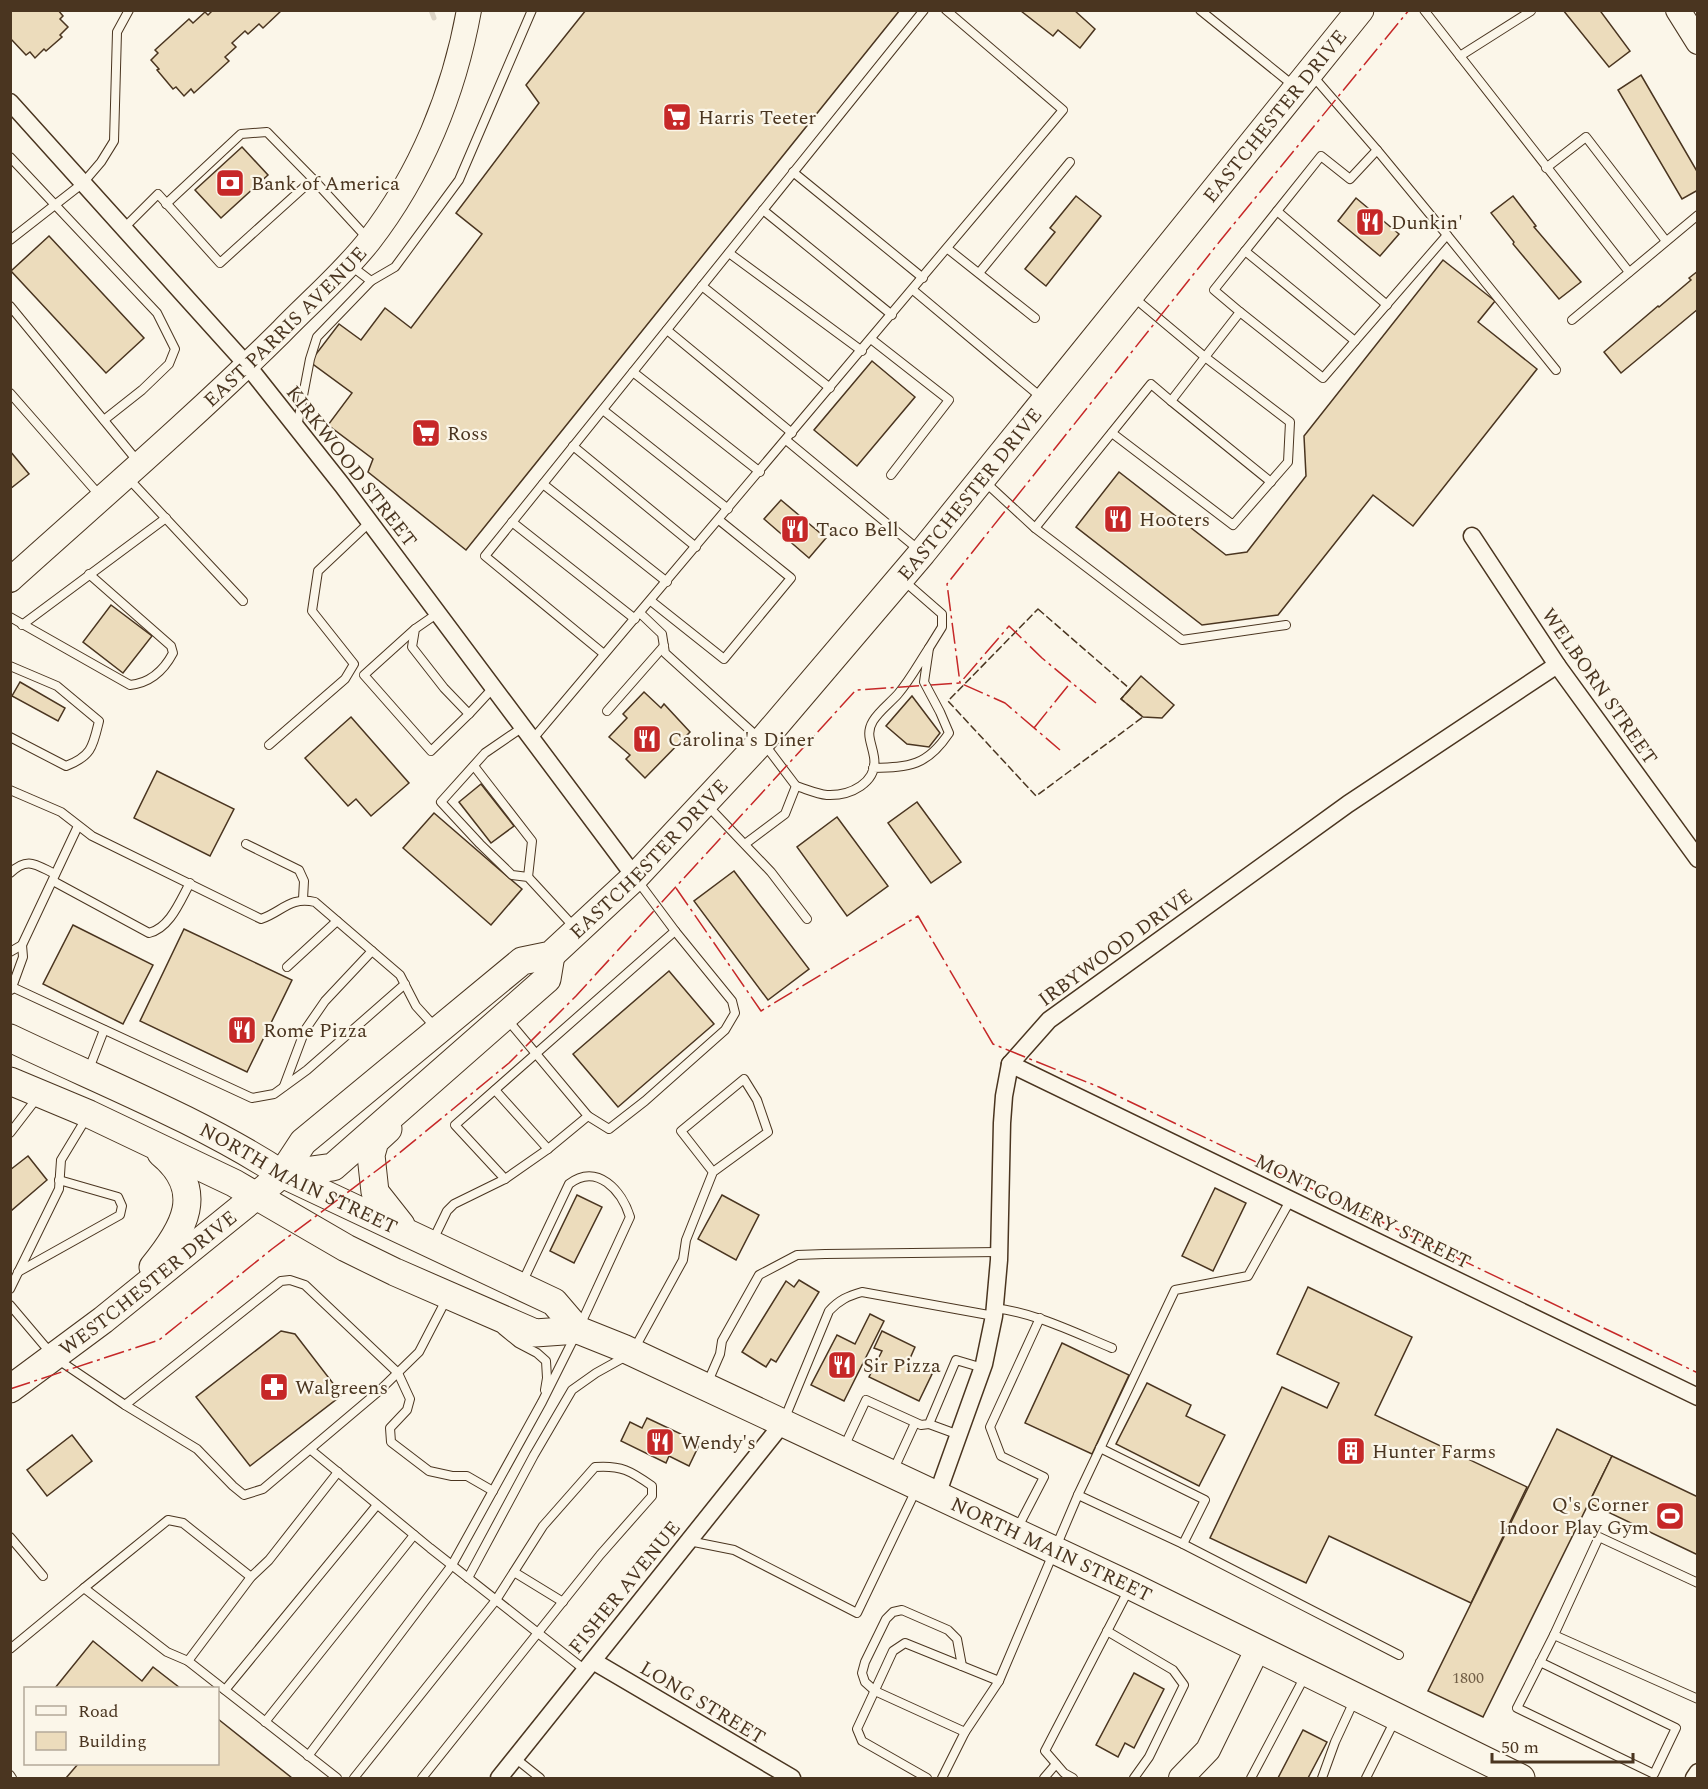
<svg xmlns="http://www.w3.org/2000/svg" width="1708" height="1789" viewBox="0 0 1708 1789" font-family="Spectral,serif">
<rect width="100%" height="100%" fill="#fbf6e9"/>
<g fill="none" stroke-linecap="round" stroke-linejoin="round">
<path stroke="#dcd4c6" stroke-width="5" d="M 431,10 L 434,18"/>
</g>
<g fill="#ecdcbc" stroke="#4a3520" stroke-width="1.5">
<path d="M 10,10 L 58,10 L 63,16 L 60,19 L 68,27 L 60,35 L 62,37 L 46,51 L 44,49 L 35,58 L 30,52 L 26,55 L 10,38 Z"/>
<path d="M 213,10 L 282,10 L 263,28 L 259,24 L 248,34 L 245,31 L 232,43 L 236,47 L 225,57 L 229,61 L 194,93 L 191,89 L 184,96 L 176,87 L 173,89 L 157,70 L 159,69 L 151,60 L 158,53 L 155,50 L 189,19 L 193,23 L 205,12 L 208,15 Z"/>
<path d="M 586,10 L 900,10 L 466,550 L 368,472 L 373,459 L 328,425 L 352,393 L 310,362 L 339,324 L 361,340 L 385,308 L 411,328 L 482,234 L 456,213 L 539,103 L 526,85 Z"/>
<path d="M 1074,10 L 1095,29 L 1080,48 L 1058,30 L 1053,36 L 1021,11 Z"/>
<path d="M 1563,10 L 1602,10 L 1601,12 L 1630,51 L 1609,67 Z"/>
<path d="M 1641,75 L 1698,173 L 1698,190 L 1682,199 L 1618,90 Z"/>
<path d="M 242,147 L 268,175 L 221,218 L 195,190 Z"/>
<path d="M 1076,196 L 1101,216 L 1046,286 L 1025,269 L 1055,232 L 1050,228 Z"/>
<path d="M 1513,196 L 1536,226 L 1534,227 L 1581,282 L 1559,299 L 1513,244 L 1514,242 L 1491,213 Z"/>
<path d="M 1356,198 L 1399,234 L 1380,256 L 1338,221 Z"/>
<path d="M 49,236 L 144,338 L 106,373 L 11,271 Z"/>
<path d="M 1443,260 L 1495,301 L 1478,322 L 1537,369 L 1413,526 L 1373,495 L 1278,615 L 1202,625 L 1076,527 L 1119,472 L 1226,555 L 1247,552 L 1306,476 L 1304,436 Z"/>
<path d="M 1698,271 L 1698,309 L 1621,373 L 1604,352 L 1658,306 L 1659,307 L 1691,280 L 1689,278 Z"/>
<path d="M 872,361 L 915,397 L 857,466 L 814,430 Z"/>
<path d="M 10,451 L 29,474 L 10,489 Z"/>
<path d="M 781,500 L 826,538 L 809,558 L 764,519 Z"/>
<path d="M 111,605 L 152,636 L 123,673 L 83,642 Z"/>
<path d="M 1141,676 L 1174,705 L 1162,718 L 1143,717 L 1121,699 Z"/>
<path d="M 20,682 L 65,708 L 58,721 L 12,696 Z"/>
<path d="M 644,692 L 661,708 L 664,704 L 690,732 L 645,778 L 626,759 L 630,755 L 609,737 L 627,718 L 623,714 Z"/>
<path d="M 912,696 L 940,733 L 929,747 L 907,744 L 886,726 Z"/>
<path d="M 351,717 L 409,783 L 371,816 L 356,799 L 348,806 L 305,758 Z"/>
<path d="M 157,771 L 234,809 L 210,856 L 134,818 Z"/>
<path d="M 481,784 L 514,826 L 491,843 L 459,802 Z"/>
<path d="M 917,802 L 961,862 L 931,883 L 888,823 Z"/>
<path d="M 434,813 L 522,889 L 491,925 L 403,848 Z"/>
<path d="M 837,817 L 888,886 L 847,916 L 797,847 Z"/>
<path d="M 734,871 L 809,969 L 768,1000 L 694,901 Z"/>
<path d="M 73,925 L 153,965 L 123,1024 L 43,984 Z"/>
<path d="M 184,929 L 292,980 L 247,1072 L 140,1021 Z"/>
<path d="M 669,971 L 714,1024 L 618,1107 L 573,1054 Z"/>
<path d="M 28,1156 L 47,1180 L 11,1211 L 10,1217 L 10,1170 Z"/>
<path d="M 1215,1188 L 1246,1203 L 1213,1271 L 1182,1256 Z"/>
<path d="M 577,1195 L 602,1207 L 574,1263 L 550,1251 Z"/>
<path d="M 722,1195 L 759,1215 L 736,1260 L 698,1239 Z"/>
<path d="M 799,1280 L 819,1292 L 776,1362 L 771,1359 L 766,1367 L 742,1352 L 786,1281 L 794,1287 Z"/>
<path d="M 1308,1287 L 1412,1337 L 1375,1415 L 1527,1487 L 1471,1603 L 1329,1536 L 1306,1583 L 1210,1538 L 1282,1387 L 1327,1408 L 1339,1383 L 1277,1354 Z"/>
<path d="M 870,1314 L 884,1321 L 844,1401 L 811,1385 L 837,1335 L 855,1344 Z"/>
<path d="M 281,1331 L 295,1334 L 342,1395 L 250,1466 L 196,1397 Z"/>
<path d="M 882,1331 L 915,1347 L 908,1363 L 932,1374 L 919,1401 L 869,1377 L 882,1351 L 874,1348 Z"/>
<path d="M 1062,1343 L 1129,1375 L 1092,1454 L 1025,1423 Z"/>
<path d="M 1147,1383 L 1191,1405 L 1186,1416 L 1225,1435 L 1199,1486 L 1116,1444 Z"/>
<path d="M 647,1418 L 700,1443 L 689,1466 L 669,1456 L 666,1463 L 621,1441 L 630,1422 L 642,1428 Z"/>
<path d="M 1557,1429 L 1612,1456 L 1483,1717 L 1428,1691 Z"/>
<path d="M 72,1435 L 92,1461 L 47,1496 L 27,1470 Z"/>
<path d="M 1612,1456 L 1698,1497 L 1698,1555 L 1589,1503 Z"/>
<path d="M 93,1641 L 142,1681 L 153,1667 L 180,1688 L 55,1688 Z"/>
<path d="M 1134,1673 L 1164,1689 L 1134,1748 L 1125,1743 L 1118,1757 L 1096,1745 Z"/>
<path d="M 218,1719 L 292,1778 L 66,1778 L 78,1764 L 218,1764 Z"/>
<path d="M 1303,1730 L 1327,1742 L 1308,1778 L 1278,1778 Z"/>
</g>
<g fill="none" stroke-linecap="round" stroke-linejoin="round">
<g stroke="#4a3520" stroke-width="10">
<g id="lane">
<path d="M 1200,10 L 1294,86"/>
<path d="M 1424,10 L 1629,272"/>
<path d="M 1460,56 L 1531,11"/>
<path d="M 10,157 L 157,313 L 175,349 L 169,364 L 142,390 L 104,420"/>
<path d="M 1546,168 L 1586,137 L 1666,241"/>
<path d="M 793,172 L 923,278"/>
<path d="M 166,204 L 241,134 L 267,132 L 313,179"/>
<path d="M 763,210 L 892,315"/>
<path d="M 1277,211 L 1387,305"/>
<path d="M 124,228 L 158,194 L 220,263 L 313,179 L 369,240"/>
<path d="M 1447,235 L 1556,370"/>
<path d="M 10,240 L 83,183 L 101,162 L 114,141 L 117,32 L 129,10"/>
<path d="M 948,249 L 1035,318"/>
<path d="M 1245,251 L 1355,341"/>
<path d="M 729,253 L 862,351"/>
<path d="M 979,273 L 1070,162"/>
<path d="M 371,281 L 395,267 L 459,180 L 532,10"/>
<path d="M 702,286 L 830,388"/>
<path d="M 913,290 L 1042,398"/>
<path d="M 10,306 L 139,463"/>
<path d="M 1240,312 L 1323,378 L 1447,235 L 1377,150"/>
<path d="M 1572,320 L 1698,215"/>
<path d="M 667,330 L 792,433"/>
<path d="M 871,339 L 949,400 L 891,475"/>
<path d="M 633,372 L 760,472"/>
<path d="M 10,393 L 101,497"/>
<path d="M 1171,401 L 1271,482"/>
<path d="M 603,410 L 728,509"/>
<path d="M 297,427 L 310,359 L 317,337 L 371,281 L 350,265"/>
<path d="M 1112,433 L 1233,525 L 1288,462 L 1290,422 L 1205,357 L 1240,312 L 1214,290 L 1321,156 L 1350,179 L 1377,150 L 1312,75"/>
<path d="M 786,440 L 919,550"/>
<path d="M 573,446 L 696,547"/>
<path d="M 128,478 L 243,601"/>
<path d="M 984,481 L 1035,528 L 1182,640 L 1286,625"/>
<path d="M 543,484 L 667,582"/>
<path d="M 512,522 L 635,619"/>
<path d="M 1035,528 L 1151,384 L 1171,401 L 1205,357 L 1132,296"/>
<path d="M 903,580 L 942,614 L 942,627 L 929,648"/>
<path d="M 651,601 L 724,659 L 791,578 L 719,520"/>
<path d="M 438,613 L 415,629 L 412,647 L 444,688 L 469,714 L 493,688"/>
<path d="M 640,613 L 662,634 L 665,653 L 762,741 L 796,786 L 785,814 L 745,844"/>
<path d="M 10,617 L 130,685 C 150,683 164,670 173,653 L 171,646 L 89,574"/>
<path d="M 22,625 L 166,518"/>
<path d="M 415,629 L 364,675 L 431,751 L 469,714"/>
<path d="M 604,654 L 485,556 L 924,10"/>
<path d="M 10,666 L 57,686 L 99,721 C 93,746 92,756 66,766 L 10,737"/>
<path d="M 607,711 L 664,646"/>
<path d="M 523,727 L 485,753 L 441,802 L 480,844 L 512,875 L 528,877 L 576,929"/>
<path d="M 532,740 L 1063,110 L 946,10"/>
<path d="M 269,745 L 345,679 L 354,664 L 312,611 L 318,571 L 370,522"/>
<path d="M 474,766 L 532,841 L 528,877"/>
<path d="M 796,786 C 806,789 817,794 827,795 C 850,796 878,783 874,757 C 872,743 865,734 873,721 C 879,711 890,703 898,694 C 910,680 919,663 929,648 L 924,682 L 940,712 L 949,733 C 927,766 910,767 873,768"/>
<path d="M 10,790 L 61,812 L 92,836 L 261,919 C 282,912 290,896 315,902 L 400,975 L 416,1006 L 436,1028"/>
<path d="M 707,805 L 771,872 L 807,919"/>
<path d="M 246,844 L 299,870 L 304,881 L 303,899"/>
<path d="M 10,873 C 28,856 36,865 55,874"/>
<path d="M 53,881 L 149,933 C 170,928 180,901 190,883"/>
<path d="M 10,952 L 22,945 L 78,826"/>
<path d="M 287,967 L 337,921"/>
<path d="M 12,987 L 252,1098 L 274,1094 L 307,1070 L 405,984"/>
<path d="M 11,990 L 23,957 L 22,945"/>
<path d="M 89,1069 L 104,1030"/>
<path d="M 284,1086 L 305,1030 L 325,1001 L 372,951"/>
<path d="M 495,1090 L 548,1149"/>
<path d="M 588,1116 L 609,1129 L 645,1101 L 725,1030 L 735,1013 L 732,1001 L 675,931"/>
<path d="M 10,1133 L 37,1098"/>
<path d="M 505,1179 L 455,1125 L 675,931 L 637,880"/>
<path d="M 433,1240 L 447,1211 L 454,1204 L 505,1179 L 548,1149 L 588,1116 L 507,1019"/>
<path d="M 18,1272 L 120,1215 L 122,1206 L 118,1197 L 59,1180"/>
<path d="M 10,1289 L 59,1189 L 61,1160 L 87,1117"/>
<path d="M 10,1305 L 54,1357 L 125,1405 L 197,1449 L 233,1486 L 244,1495 L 263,1489 L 379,1391 L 419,1352 L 447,1298"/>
<path d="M 994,1308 C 1036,1313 1073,1332 1112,1348"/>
<path d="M 502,1330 L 518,1343 L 537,1353 L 546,1361 L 547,1378 L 545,1390"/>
<path d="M 707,1384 L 720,1354 L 722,1341 L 759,1275 L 797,1255 L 825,1254 L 999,1252"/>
<path d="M 125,1405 L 281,1281 L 290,1280 L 305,1285 L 398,1373 L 410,1399 L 407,1410 L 390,1428 L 391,1442 L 429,1471 L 452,1476 L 467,1476 L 493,1491"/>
<path d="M 784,1420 L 829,1311 C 839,1300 848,1296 862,1292 L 994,1316"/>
<path d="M 929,1424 L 959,1435"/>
<path d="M 844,1447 L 866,1400 L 921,1425 L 929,1424 L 956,1360 L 983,1368"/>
<path d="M 311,1450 L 430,1548 L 585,1670"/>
<path d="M 893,1471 L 915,1423"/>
<path d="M 1078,1495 L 1183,1544 L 1205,1500 L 1100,1448"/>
<path d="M 1017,1529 L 1044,1477 L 1001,1456 L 990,1427 L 1040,1318"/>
<path d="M 10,1537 L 43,1576"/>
<path d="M 689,1541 L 734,1550 L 857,1613 L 916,1490"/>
<path d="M 1183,1544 L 1399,1655"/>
<path d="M 514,1572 L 563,1602"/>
<path d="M 468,1578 L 534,1455 L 572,1390 L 596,1373 L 632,1353 L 683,1260 L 686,1240 L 713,1172 L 681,1131 L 744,1079 L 757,1100 L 768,1132 L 713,1172"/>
<path d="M 1698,1583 L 1599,1537 L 1554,1635 L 1698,1699"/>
<path d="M 84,1588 L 168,1520 L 183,1523 L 251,1577"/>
<path d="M 1107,1631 L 1173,1670 L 1184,1685 L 1149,1757 L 1134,1778"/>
<path d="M 10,1649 L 84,1588 L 167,1652 L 188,1661 L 337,1778"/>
<path d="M 188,1661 L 251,1577 L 269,1560 L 338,1472"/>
<path d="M 1540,1662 L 1676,1728 L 1654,1774 L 1517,1708 L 1554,1635"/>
<path d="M 962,1666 L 957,1639 L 948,1630 L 902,1610 L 893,1612 L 886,1619 L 865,1662 L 862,1673 L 865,1682 L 875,1691 L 965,1732"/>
<path d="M 225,1690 L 377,1505"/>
<path d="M 265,1722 L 414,1535"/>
<path d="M 308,1756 L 452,1565 L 542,1402 L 578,1330 L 630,1217 C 622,1191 597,1162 569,1184 L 522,1283"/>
<path d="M 515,1758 L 540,1778"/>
<path d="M 10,1775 L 12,1778"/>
<path d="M 354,1778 L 496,1600 L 543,1526 L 595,1467 C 621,1465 631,1471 652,1486 L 652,1496 L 600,1555 L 422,1778"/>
<path d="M 927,1778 L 862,1741 L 857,1729 L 893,1651 L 905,1643 L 999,1681"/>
<path d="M 942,1778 L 965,1732 L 999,1681 L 1078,1495 L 1175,1290 L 1248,1276 L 1291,1199"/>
<path d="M 1044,1778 L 1056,1764"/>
<path d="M 1073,1778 L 1064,1773 L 1045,1751 L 1129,1589"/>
<path d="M 1251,1778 L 1305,1676"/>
<path d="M 1322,1778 L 1335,1742 L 1354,1701"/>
<path d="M 1366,1778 L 1395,1720"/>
</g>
</g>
<g stroke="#4a3520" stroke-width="19">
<g id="street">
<path d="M 10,102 L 247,365 L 342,485 L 635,877"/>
<path d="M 1472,536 L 1557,665 L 1698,859"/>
<path d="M 1010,1064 L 1698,1397"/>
<path d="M 937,1495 L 984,1364 L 994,1316 L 999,1260 L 1002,1123 L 1004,1096 L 1010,1064 L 1049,1020 L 1348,804 L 1557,665"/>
<path d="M 593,1661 L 792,1778"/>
<path d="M 499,1778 L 783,1423"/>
<path d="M 1694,1778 L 1698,1772"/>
</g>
</g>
<g stroke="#4a3520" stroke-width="26">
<g id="secondary">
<path d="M 1678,10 L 1698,42"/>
<path id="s1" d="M 10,580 C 101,498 194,418 281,332 C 310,302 343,274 369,241 C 421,174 454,93 469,10"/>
<path d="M 1181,1778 L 1208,1750 L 1258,1648"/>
</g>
</g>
<g stroke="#4a3520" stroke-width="29">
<g id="primary">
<path id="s2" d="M 10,1038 C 102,1082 197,1119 282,1174 L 554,1302 L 578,1330"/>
<path id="s3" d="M 10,1081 L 89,1114 L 234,1183 L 346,1248 L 395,1272 L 535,1333 L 578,1330 L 623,1348 L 1133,1587 L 1521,1778"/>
<path d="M 388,1129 L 375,1141 L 371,1155 L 375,1192 L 401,1225"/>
<path d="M 282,1174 L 333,1167 L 547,979 L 551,955"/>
<path d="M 153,1267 C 184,1229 207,1191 161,1153"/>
<path id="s4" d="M 10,1389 L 103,1320 L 256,1196 L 282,1174 L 303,1142 L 522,961 L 551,955 L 635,877 L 762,741 L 922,553 L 1360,10"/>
</g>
</g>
<use href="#lane" stroke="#fbf6e9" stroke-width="8"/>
<use href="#street" stroke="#fbf6e9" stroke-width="16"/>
<use href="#secondary" stroke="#fbf6e9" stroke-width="24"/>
<use href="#primary" stroke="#fbf6e9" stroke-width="27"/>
<path stroke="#4a3520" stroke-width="1.5" stroke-dasharray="8 3" stroke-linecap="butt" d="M 1038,609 L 1130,689 L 1121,699 L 1143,717 L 1036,796 L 948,701 Z"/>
<g stroke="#c62828" stroke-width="1.5" stroke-dasharray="21 4.5 3 4.5" stroke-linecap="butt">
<path d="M 1096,703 L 1042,658 L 1009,626 L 960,683 L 947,584 L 1220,241 L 1409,10"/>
<path d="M 1034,728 L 1071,682"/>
<path d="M 676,888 L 761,1011 L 918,916 L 993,1044 L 1099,1087 L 1698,1373"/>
<path d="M 10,1389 L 159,1340 L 272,1249 L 392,1159 L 509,1063 L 576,996 L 856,690 L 960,683 L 1005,703 L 1060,750"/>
</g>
</g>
<defs>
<g id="supermarket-square" transform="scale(1.5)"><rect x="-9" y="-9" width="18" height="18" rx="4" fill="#c62828" stroke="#fbf6e9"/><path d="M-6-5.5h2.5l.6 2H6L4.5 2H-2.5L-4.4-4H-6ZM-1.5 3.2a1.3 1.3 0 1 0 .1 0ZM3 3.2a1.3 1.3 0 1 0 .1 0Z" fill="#fff"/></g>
<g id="bank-square" transform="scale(1.5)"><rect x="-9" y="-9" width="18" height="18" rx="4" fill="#c62828" stroke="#fbf6e9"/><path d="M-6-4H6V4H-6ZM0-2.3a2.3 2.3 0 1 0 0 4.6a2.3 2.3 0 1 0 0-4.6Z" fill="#fff"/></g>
<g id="restaurant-square" transform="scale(1.5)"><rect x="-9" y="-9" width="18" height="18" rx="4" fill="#c62828" stroke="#fbf6e9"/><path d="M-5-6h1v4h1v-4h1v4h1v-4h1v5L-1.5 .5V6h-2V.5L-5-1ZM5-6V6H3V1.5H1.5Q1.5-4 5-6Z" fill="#fff"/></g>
<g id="pharmacy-square" transform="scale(1.5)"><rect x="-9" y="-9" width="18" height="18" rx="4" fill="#c62828" stroke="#fbf6e9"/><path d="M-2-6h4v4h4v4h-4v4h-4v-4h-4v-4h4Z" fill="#fff"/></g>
<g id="building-square" transform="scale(1.5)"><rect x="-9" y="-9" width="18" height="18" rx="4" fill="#c62828" stroke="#fbf6e9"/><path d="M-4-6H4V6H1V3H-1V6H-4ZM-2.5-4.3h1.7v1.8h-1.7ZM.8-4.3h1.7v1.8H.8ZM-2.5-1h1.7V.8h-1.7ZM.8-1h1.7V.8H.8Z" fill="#fff"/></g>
<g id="stadium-square" transform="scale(1.5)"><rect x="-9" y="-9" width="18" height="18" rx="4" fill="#c62828" stroke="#fbf6e9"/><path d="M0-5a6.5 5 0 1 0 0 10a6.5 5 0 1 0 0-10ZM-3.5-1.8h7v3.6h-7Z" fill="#fff"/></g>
</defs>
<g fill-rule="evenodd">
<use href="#supermarket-square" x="677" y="117"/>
<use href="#bank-square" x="230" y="183"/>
<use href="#restaurant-square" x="1370" y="222"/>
<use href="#supermarket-square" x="426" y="433"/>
<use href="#restaurant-square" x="1118" y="519"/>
<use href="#restaurant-square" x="795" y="529"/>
<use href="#restaurant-square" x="647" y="739"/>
<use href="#restaurant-square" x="242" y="1030"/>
<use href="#restaurant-square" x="842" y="1365"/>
<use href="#pharmacy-square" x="274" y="1387"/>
<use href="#restaurant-square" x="660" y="1442"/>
<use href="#building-square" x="1351" y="1451"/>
<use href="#stadium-square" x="1670" y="1516"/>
</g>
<g text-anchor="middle" stroke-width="4.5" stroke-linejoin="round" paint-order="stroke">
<g font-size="16" fill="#725f47">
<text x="1468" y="1683">1800</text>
</g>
<g font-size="20" fill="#4a3520" stroke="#fbf6e9">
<text dy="7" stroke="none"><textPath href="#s4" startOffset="1808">EASTCHESTER DRIVE</textPath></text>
<text dy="7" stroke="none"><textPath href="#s1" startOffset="374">EAST PARRIS AVENUE</textPath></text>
<text transform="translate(352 466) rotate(52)" y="7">KIRKWOOD STREET</text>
<text dy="7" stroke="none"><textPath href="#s4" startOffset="1322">EASTCHESTER DRIVE</textPath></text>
<text transform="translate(1600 686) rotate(55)" y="7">WELBORN STREET</text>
<text dy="7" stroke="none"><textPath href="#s4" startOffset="836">EASTCHESTER DRIVE</textPath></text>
<text transform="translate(1115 947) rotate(-36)" y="7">IRBYWOOD DRIVE</text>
<text dy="7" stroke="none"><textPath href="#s2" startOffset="321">NORTH MAIN STREET</textPath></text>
<text transform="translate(1363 1211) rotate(26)" y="7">MONTGOMERY STREET</text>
<text dy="7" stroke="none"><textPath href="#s4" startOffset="174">WESTCHESTER DRIVE</textPath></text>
<text dy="7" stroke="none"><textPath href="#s3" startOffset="1148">NORTH MAIN STREET</textPath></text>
<text transform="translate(624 1587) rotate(-51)" y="7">FISHER AVENUE</text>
<text transform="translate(703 1702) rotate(31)" y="7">LONG STREET</text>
</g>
<g font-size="20" fill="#4a3520" stroke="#fbf6e9" text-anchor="start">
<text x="698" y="124">Harris Teeter</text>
<text x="251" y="190">Bank of America</text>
<text x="1391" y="229">Dunkin'</text>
<text x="447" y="440">Ross</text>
<text x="1139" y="526">Hooters</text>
<text x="816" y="536">Taco Bell</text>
<text x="668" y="746">Carolina's Diner</text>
<text x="263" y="1037">Rome Pizza</text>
<text x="863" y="1372">Sir Pizza</text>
<text x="295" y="1394">Walgreens</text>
<text x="681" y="1449">Wendy's</text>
<text x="1372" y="1458">Hunter Farms</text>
<text x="1649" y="1511" text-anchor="end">Q's Corner<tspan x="1649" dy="23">Indoor Play Gym</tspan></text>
</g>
</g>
<rect width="1708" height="1789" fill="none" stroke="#4a3520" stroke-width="24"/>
<rect x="24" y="1687" width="195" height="78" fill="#fbf6e9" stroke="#b4a999" stroke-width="1.5"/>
<rect x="36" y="1706" width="30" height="9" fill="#fbf6e9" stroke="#b4a999" stroke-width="1.5"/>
<text x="78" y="1717" font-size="18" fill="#4a3520">Road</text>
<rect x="36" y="1732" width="30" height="18" fill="#ecdcbc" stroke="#b4a999" stroke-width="1.5"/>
<text x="78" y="1747" font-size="18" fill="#4a3520">Building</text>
<path d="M1492 1753v9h141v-9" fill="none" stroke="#4a3520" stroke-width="3"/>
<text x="1501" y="1753" font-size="18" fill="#4a3520" stroke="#fbf6e9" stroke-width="4.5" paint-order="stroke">50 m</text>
</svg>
